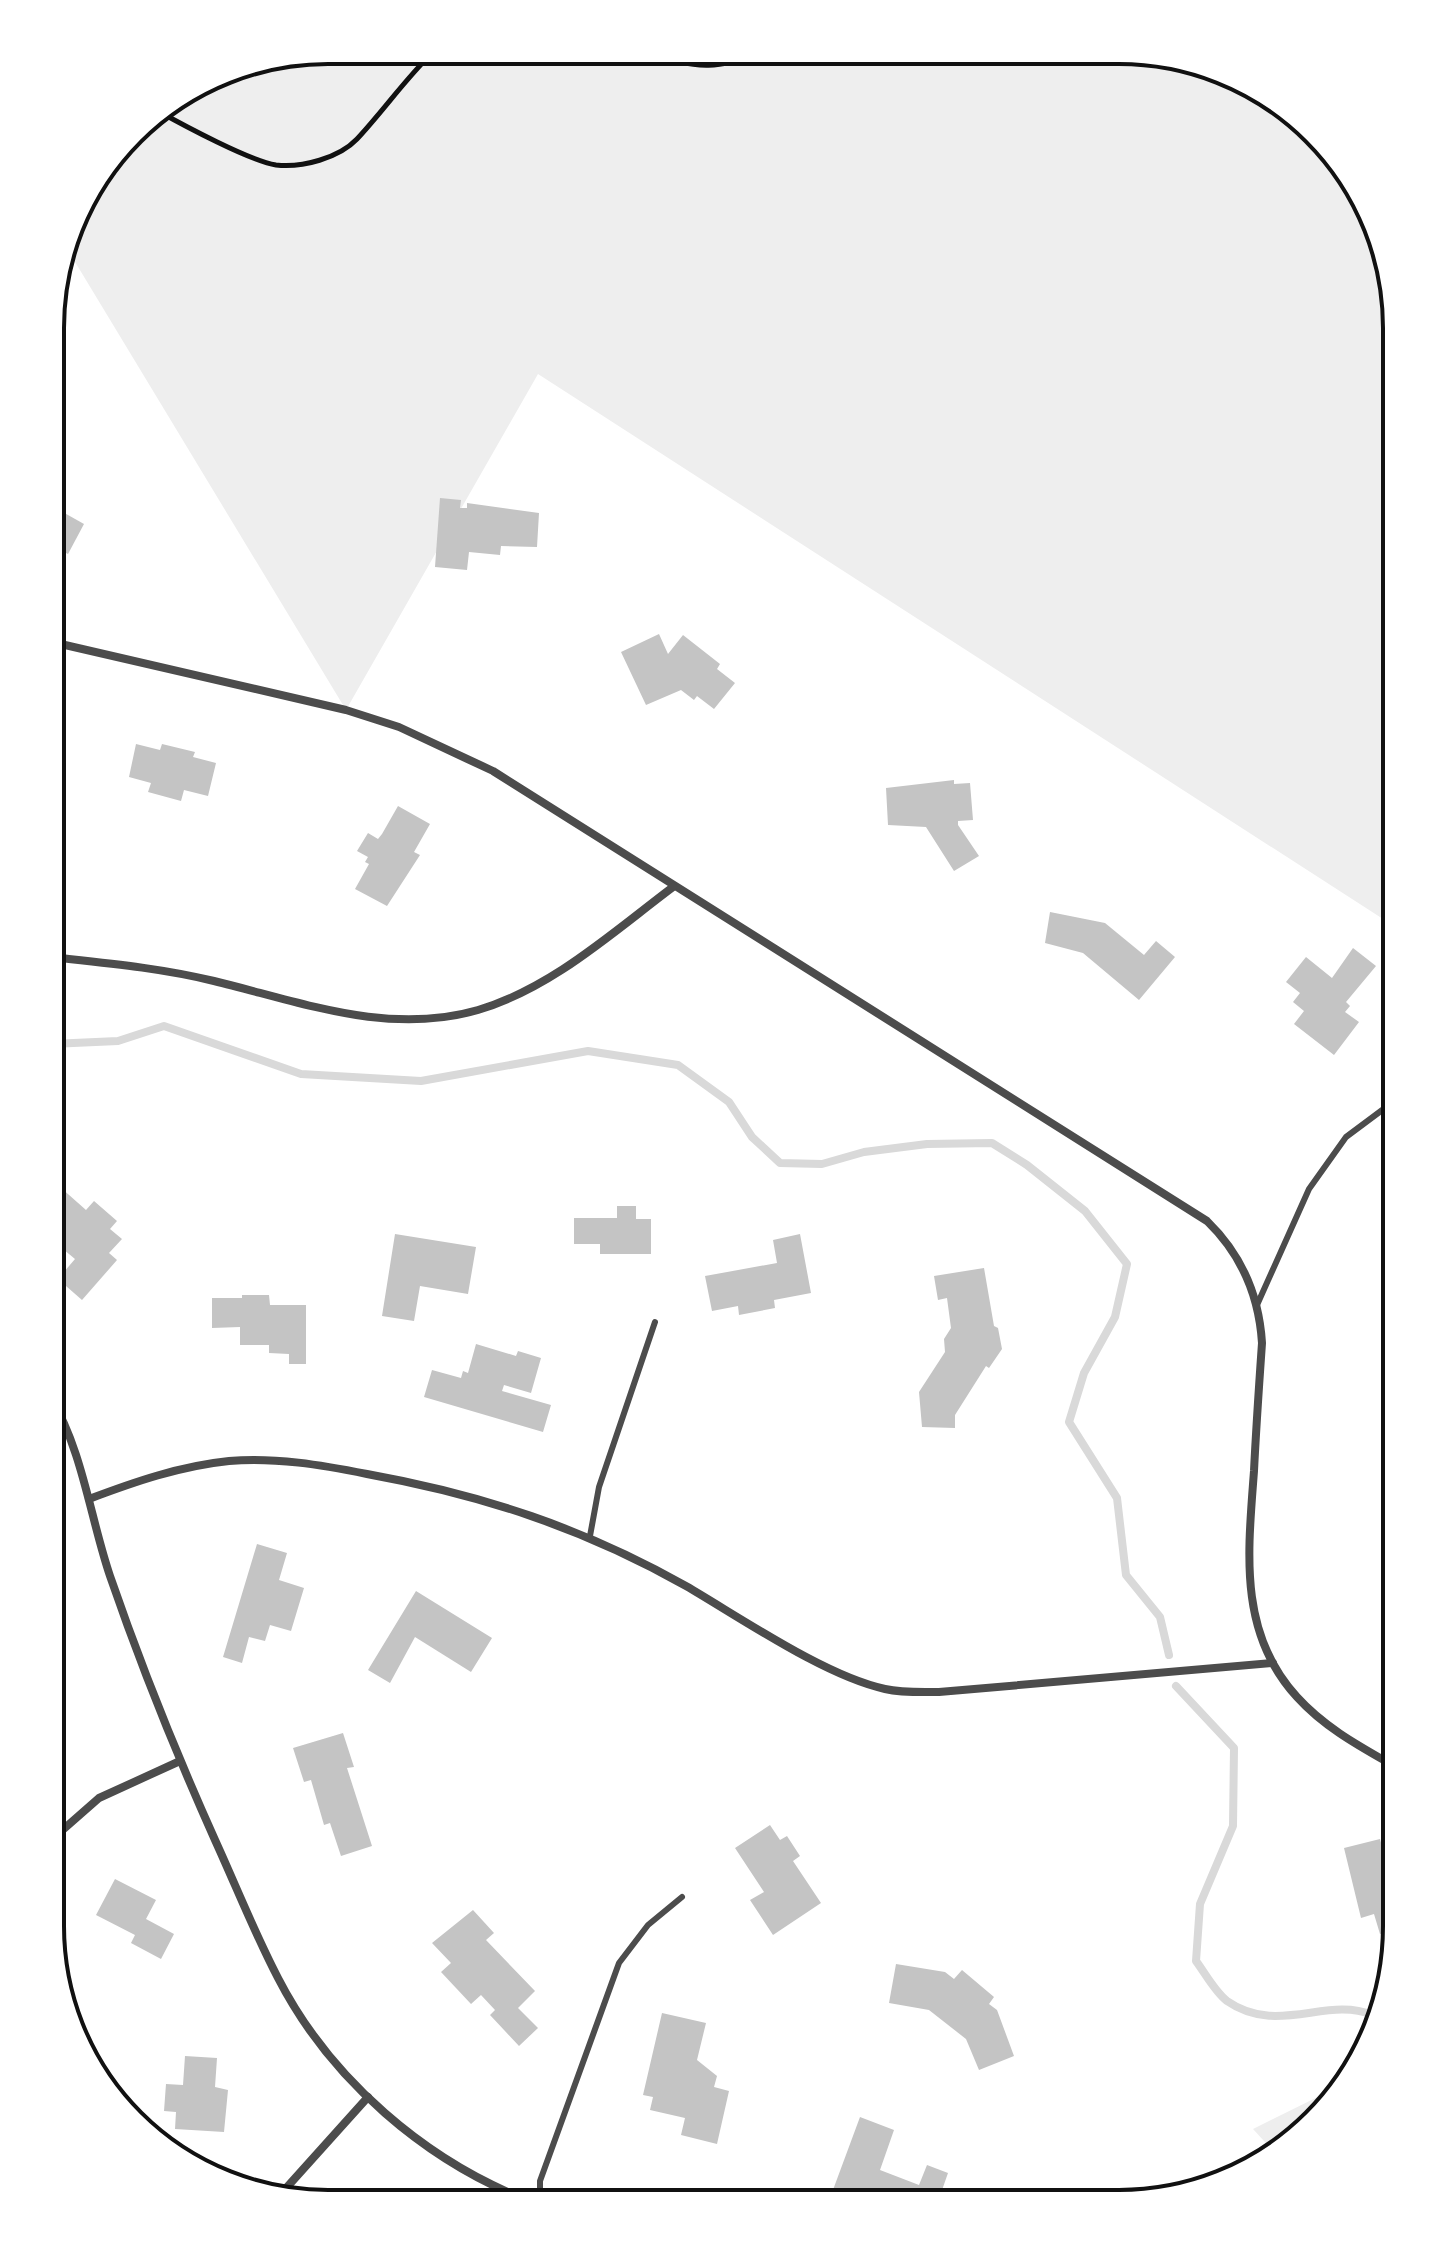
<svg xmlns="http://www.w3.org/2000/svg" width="1447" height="2254" viewBox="0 0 1447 2254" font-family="'Titillium Web',sans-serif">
<rect width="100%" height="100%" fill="#fff"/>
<g fill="#eee">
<path d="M 328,50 L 1156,52 L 1288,107 L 1376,221 L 1397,328 L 1397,928 L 538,374 L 346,710 L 66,247 L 79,205 L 144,119 L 222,71 Z"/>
<path d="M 1348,2082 L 1289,2146 L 1276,2154 L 1253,2129 Z"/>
</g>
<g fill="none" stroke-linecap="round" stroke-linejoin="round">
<g stroke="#d9d9d9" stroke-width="8">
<path d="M 51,1044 L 118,1041 L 164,1026 L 301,1074 L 421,1081 L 588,1051 L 678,1065 L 729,1102 L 752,1137 L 780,1163 L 822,1164 L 864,1152 L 927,1144 L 992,1143 L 1027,1165 L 1085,1211 L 1127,1264 L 1115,1317 L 1084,1373 L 1069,1422 L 1117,1498 L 1126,1575 L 1160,1617 L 1169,1655"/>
<path d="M 1176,1686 L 1234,1748 L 1233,1826 L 1200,1904 L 1196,1961 C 1205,1973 1215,1992 1227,2001 C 1277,2036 1327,1996 1372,2015"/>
</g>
</g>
<g fill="#c4c4c4">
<path d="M 440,498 L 461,500 L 460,508 L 467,508 L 467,503 L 539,513 L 537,547 L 501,546 L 500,555 L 469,552 L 467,570 L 435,567 Z"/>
<path d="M 52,506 L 84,524 L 68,554 L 52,546 Z"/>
<path d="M 659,634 L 668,654 L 683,635 L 720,664 L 717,669 L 735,683 L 714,709 L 697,696 L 694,700 L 681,690 L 646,705 L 621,652 Z"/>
<path d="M 136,744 L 160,750 L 162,744 L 195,752 L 193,757 L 216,763 L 208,796 L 184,790 L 181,801 L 148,792 L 151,783 L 129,777 Z"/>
<path d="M 954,780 L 954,784 L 970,783 L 973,820 L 958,821 L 958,825 L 979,856 L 954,871 L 926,827 L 888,825 L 886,788 Z"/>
<path d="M 398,806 L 430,824 L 414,852 L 420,855 L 387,906 L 355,889 L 369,864 L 365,862 L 368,857 L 357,851 L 368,833 L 378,839 L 382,834 Z"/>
<path d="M 1050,912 L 1105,923 L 1144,955 L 1156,941 L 1175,957 L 1139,1000 L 1083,953 L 1045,943 Z"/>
<path d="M 1353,948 L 1376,966 L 1346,1002 L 1350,1006 L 1345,1012 L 1359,1022 L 1334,1055 L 1294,1024 L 1304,1011 L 1293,1002 L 1300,993 L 1286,982 L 1306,957 L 1332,978 Z"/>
<path d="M 51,1179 L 86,1210 L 94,1201 L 117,1221 L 110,1229 L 122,1239 L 109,1253 L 117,1260 L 82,1300 L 58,1279 L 75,1259 L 51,1239 Z"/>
<path d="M 617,1206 L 636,1206 L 636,1219 L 651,1219 L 651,1254 L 600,1254 L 600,1244 L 574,1244 L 574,1218 L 617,1218 Z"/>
<path d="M 395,1234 L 476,1247 L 468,1294 L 420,1286 L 414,1321 L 382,1316 Z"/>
<path d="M 800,1234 L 811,1293 L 774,1300 L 775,1308 L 739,1315 L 738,1306 L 712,1311 L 705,1276 L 777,1263 L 773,1240 Z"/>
<path d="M 984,1268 L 994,1326 L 998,1328 L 1002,1349 L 989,1368 L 986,1366 L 955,1415 L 955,1428 L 922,1427 L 919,1392 L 945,1352 L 944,1339 L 951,1328 L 947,1298 L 938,1300 L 934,1276 Z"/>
<path d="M 242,1295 L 269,1295 L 270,1305 L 306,1305 L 306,1364 L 289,1364 L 289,1354 L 269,1353 L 269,1345 L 240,1345 L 240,1327 L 212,1328 L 212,1298 L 242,1298 Z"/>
<path d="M 476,1344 L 516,1356 L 518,1351 L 541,1358 L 531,1393 L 504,1385 L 502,1391 L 551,1405 L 543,1432 L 424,1397 L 432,1370 L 461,1378 L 463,1371 L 468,1373 Z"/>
<path d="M 257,1544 L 287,1553 L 279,1580 L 304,1588 L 291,1631 L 270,1625 L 265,1641 L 249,1637 L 242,1663 L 223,1657 Z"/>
<path d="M 416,1591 L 492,1638 L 471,1672 L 415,1637 L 390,1683 L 368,1670 Z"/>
<path d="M 343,1733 L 354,1767 L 347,1768 L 372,1846 L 341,1856 L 330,1823 L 324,1825 L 311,1780 L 304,1782 L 293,1748 Z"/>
<path d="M 770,1825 L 780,1840 L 787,1836 L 800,1856 L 793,1861 L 821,1903 L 773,1935 L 750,1900 L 764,1892 L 735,1848 Z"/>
<path d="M 1380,1839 L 1391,1880 L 1396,1879 L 1396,1940 L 1393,1930 L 1380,1934 L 1374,1914 L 1361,1918 L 1344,1848 Z"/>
<path d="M 115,1879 L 156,1900 L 146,1919 L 174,1934 L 161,1959 L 131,1943 L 135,1935 L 96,1915 Z"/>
<path d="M 473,1910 L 494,1933 L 486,1940 L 535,1991 L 518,2008 L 538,2028 L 519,2046 L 490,2015 L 495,2010 L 481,1995 L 471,2004 L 441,1972 L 451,1963 L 432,1943 Z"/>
<path d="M 896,1964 L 945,1972 L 954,1979 L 962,1970 L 994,1997 L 989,2004 L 997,2010 L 1014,2056 L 979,2070 L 966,2039 L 929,2010 L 889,2003 Z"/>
<path d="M 662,2013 L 706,2023 L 697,2060 L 717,2076 L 714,2087 L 729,2091 L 717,2144 L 681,2135 L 685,2118 L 650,2110 L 653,2097 L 643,2095 Z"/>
<path d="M 185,2056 L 217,2058 L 215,2087 L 228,2090 L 224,2132 L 175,2129 L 176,2112 L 164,2111 L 166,2084 L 183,2085 Z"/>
<path d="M 860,2117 L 894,2130 L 880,2170 L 919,2185 L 927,2165 L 948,2173 L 941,2193 L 954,2198 L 952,2204 L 845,2203 L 830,2198 Z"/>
</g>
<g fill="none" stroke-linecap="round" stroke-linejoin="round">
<g stroke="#111" stroke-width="5">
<path d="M 650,51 C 696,72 721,68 767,51"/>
<path d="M 158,111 C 183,125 250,161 276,165 C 302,168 339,158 357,139 C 384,110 406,78 435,50"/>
</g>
<g stroke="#4c4c4c" stroke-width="6">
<path d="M 1257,1305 L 1309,1189 L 1346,1137 L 1397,1099"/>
<path d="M 590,1536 L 599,1487 L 655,1322"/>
<path d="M 540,2202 L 540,2181 L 619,1963 L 648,1925 L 682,1897"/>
</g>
<g stroke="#4c4c4c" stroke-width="8">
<path d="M 52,642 L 346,710 L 399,727 L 493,771 L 1207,1221 C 1242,1255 1259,1295 1262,1343 C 1259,1386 1256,1429 1254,1471 C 1248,1552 1238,1633 1297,1697 C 1325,1728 1361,1747 1396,1767"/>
<path d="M 51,957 C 106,963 161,968 214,981 C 301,1002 388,1036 478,1010 C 552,988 613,932 673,887"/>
<path d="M 51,1398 C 83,1452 90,1517 110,1576 C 141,1666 176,1753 215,1840 C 236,1886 255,1934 278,1978 C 330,2079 426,2162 532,2202"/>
<path d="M 89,1499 C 134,1482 180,1466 229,1461 C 275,1457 322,1465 367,1474 C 483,1495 583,1528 686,1586 C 741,1618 825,1676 885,1689 C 903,1693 921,1692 939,1692 L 1273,1663"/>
<path d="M 50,1841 L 99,1798 L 180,1761"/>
<path d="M 279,2196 L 368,2097"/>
</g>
</g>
<path d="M0 0H1447V2254H0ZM328 64H1119A264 264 0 0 1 1383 328V1926A264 264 0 0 1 1119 2190H328A264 264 0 0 1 64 1926V328A264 264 0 0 1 328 64Z" fill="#fff" fill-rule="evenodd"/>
<path fill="none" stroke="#111" stroke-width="4" d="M328 64H1119A264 264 0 0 1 1383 328V1926A264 264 0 0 1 1119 2190H328A264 264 0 0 1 64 1926V328A264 264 0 0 1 328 64Z"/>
</svg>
